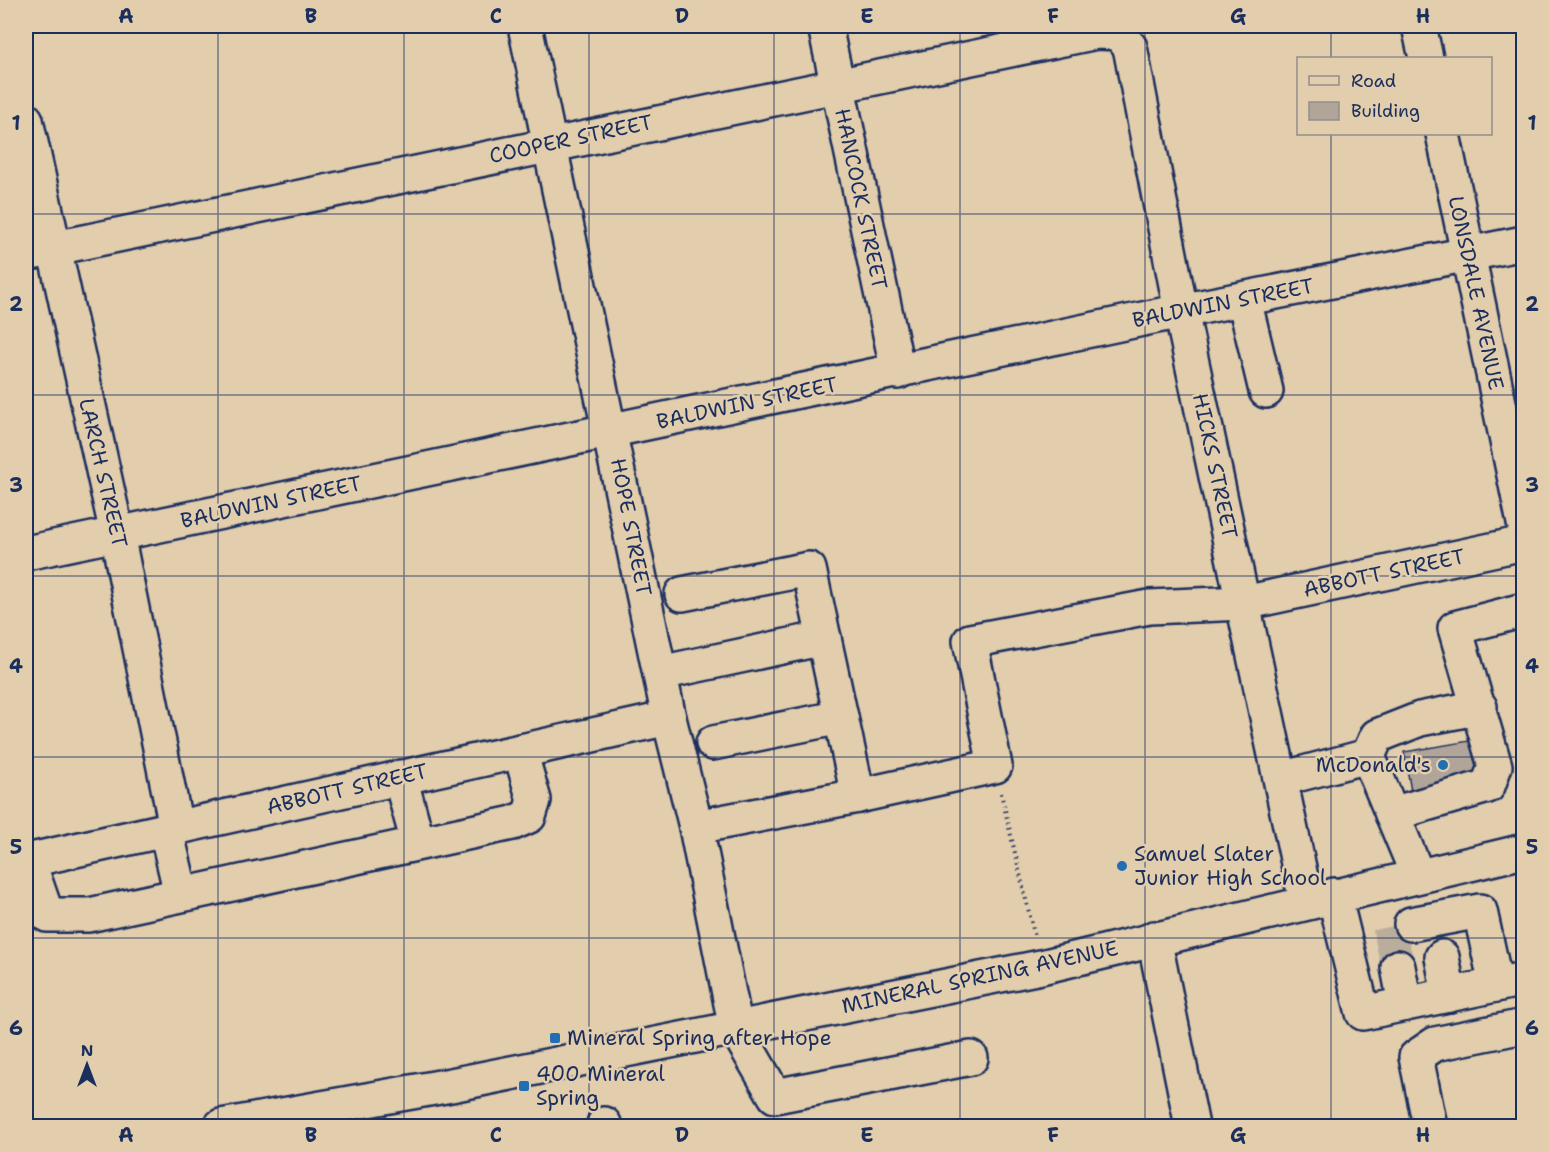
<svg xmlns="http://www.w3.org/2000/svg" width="1549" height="1152" viewBox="0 0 1549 1152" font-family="'Shantell Sans',sans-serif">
<rect width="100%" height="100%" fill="#e2cdac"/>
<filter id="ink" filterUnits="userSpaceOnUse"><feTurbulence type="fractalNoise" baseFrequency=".0167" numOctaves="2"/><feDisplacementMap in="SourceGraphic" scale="12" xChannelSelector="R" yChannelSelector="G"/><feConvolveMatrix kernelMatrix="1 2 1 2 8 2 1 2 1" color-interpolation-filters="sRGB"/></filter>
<g filter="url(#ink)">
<path fill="#b0a598" stroke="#1b2f5e" stroke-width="1.5" d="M 1475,740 L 1482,778 L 1411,791 L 1404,752 Z"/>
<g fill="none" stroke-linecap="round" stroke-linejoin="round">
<path stroke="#baad9c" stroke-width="33" stroke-dasharray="33 16" stroke-linecap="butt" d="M 1389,927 L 1398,967"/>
<g stroke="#1b2f5e" stroke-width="38">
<g id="minor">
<path d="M 525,26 L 669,718 L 696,827 L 736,1029 L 775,1096 L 971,1058"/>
<path d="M 825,26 L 898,372"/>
<path d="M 26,120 L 117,534 L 176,827"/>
<path d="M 26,254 L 1097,32 L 1118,33 L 1130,47 L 1181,311 L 1306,901"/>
<path d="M 1244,299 L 1266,391"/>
<path d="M 26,553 L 1181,311 L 1524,243"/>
<path d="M 682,594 L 809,569 L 858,796"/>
<path d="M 660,673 L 824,638"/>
<path d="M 713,743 L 841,717"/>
<path d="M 400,777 L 418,843"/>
<path d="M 1281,779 L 1368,756"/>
<path d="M 1392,814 L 1488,786 L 1495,766 L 1455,628 L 1524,610"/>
<path d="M 696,827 L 858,796 L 995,766 L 970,641 L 1149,607 L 1244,603 L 1524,543"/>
<path d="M 166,830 L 181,894"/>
<path d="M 28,860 L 47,915 L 89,915 L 513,823 L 529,816 L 534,800 L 520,751"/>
<path d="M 26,861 L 669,718"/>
<path d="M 1418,876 L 1368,756 L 1377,736 L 1420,719 L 1480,707"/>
<path d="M 1334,895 L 1363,1013 L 1524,979"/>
<path d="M 1411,924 L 1480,911 L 1496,985"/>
<path d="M 1154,938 L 1192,1126"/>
<path d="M 1442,957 L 1449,995"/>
<path d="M 1398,967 L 1405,1004"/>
<path d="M 604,1124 L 605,1126"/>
<path d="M 1430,1126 L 1416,1057 L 1435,1044 L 1524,1026"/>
</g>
</g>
<g stroke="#1b2f5e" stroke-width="38">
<g id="major">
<path d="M 1419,26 L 1426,58"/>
<path d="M 1443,134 L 1524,523"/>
<path d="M 221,1126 L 451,1085 L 1041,967 L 1524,851"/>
</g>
</g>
<path stroke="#1b2f5e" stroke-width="4" stroke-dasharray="1.5 4.5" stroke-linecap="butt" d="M 1001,793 L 1035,938"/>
<use href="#minor" stroke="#e2cdac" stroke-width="33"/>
<use href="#major" stroke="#e2cdac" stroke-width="33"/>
</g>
</g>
<path fill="none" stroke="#1b2f5e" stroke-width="1.5" stroke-opacity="0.55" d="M 218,26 L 218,1126M 404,26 L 404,1126M 589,26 L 589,1126M 774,26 L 774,1126M 960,26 L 960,1126M 1145,26 L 1145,1126M 1331,26 L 1331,58M 1331,134 L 1331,1126M 26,214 L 1524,214M 26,395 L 1524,395M 26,576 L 1524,576M 26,757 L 1524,757M 26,938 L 1524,938"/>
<g fill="#1f6fb2" stroke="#e2cdac" stroke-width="2">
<circle cx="1443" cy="765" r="6"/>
<circle cx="1122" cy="866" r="6"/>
<rect x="549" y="1032" width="12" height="12" rx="3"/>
<rect x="518" y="1080" width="12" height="12" rx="3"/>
</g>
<g text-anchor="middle" stroke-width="5" stroke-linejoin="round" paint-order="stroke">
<g font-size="21" fill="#1b2f5e" stroke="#e2cdac">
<text transform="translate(571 139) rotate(-12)" y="7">COOPER STREET</text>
<text transform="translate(861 199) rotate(78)" y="7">HANCOCK STREET</text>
<text transform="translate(1476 293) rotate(78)" y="7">LONSDALE AVENUE</text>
<text transform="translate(1223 303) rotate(-11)" y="7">BALDWIN STREET</text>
<text transform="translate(747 403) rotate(-12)" y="7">BALDWIN STREET</text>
<text transform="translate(1215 466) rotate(78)" y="7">HICKS STREET</text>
<text transform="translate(103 473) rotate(77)" y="7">LARCH STREET</text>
<text transform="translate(271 502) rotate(-12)" y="7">BALDWIN STREET</text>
<text transform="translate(631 527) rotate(79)" y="7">HOPE STREET</text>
<text transform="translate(1384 573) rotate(-12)" y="7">ABBOTT STREET</text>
<text transform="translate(347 789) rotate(-13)" y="7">ABBOTT STREET</text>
<text transform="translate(980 977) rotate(-12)" y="7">MINERAL SPRING AVENUE</text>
</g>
<g font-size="21" fill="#1b2f5e" stroke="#e2cdac" text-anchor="start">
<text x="1431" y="772" text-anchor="end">McDonald's</text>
<text x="1134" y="861">Samuel Slater<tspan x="1134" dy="24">Junior High School</tspan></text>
<text x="567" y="1045">Mineral Spring after Hope</text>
<text x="536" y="1081">400 Mineral<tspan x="536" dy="24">Spring</tspan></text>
</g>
</g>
<rect width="1549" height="1152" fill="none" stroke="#e2cdac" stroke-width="66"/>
<rect x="1297" y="57" width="195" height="78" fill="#e2cdac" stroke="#928e8d" stroke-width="1.5"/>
<rect x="1309" y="76" width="30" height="9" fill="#e2cdac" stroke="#928e8d" stroke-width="1.5"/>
<text x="1351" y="87" font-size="18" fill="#1b2f5e">Road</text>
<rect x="1309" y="102" width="30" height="18" fill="#b0a598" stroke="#928e8d" stroke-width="1.5"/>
<text x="1351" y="117" font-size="18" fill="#1b2f5e">Building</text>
<g transform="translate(87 1065)" stroke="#e2cdac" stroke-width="4.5" paint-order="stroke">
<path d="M0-4.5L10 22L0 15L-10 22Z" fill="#1b2f5e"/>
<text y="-9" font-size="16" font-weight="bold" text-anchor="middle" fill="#1b2f5e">N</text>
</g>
<rect x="33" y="33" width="1483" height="1086" fill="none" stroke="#1b2f5e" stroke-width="2"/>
<g font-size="20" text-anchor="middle" font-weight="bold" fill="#1b2f5e">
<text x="126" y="23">A</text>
<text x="311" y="23">B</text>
<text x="496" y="23">C</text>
<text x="682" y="23">D</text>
<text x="867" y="23">E</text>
<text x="1053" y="23">F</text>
<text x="1238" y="23">G</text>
<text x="1423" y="23">H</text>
<text x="16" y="130">1</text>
<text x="1532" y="130">1</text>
<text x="16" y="311">2</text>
<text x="1532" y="311">2</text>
<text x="16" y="492">3</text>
<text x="1532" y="492">3</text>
<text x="16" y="673">4</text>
<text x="1532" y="673">4</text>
<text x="16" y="854">5</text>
<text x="1532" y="854">5</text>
<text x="16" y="1035">6</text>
<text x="1532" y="1035">6</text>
<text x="126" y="1142">A</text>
<text x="311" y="1142">B</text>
<text x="496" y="1142">C</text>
<text x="682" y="1142">D</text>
<text x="867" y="1142">E</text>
<text x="1053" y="1142">F</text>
<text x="1238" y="1142">G</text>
<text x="1423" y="1142">H</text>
</g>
</svg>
